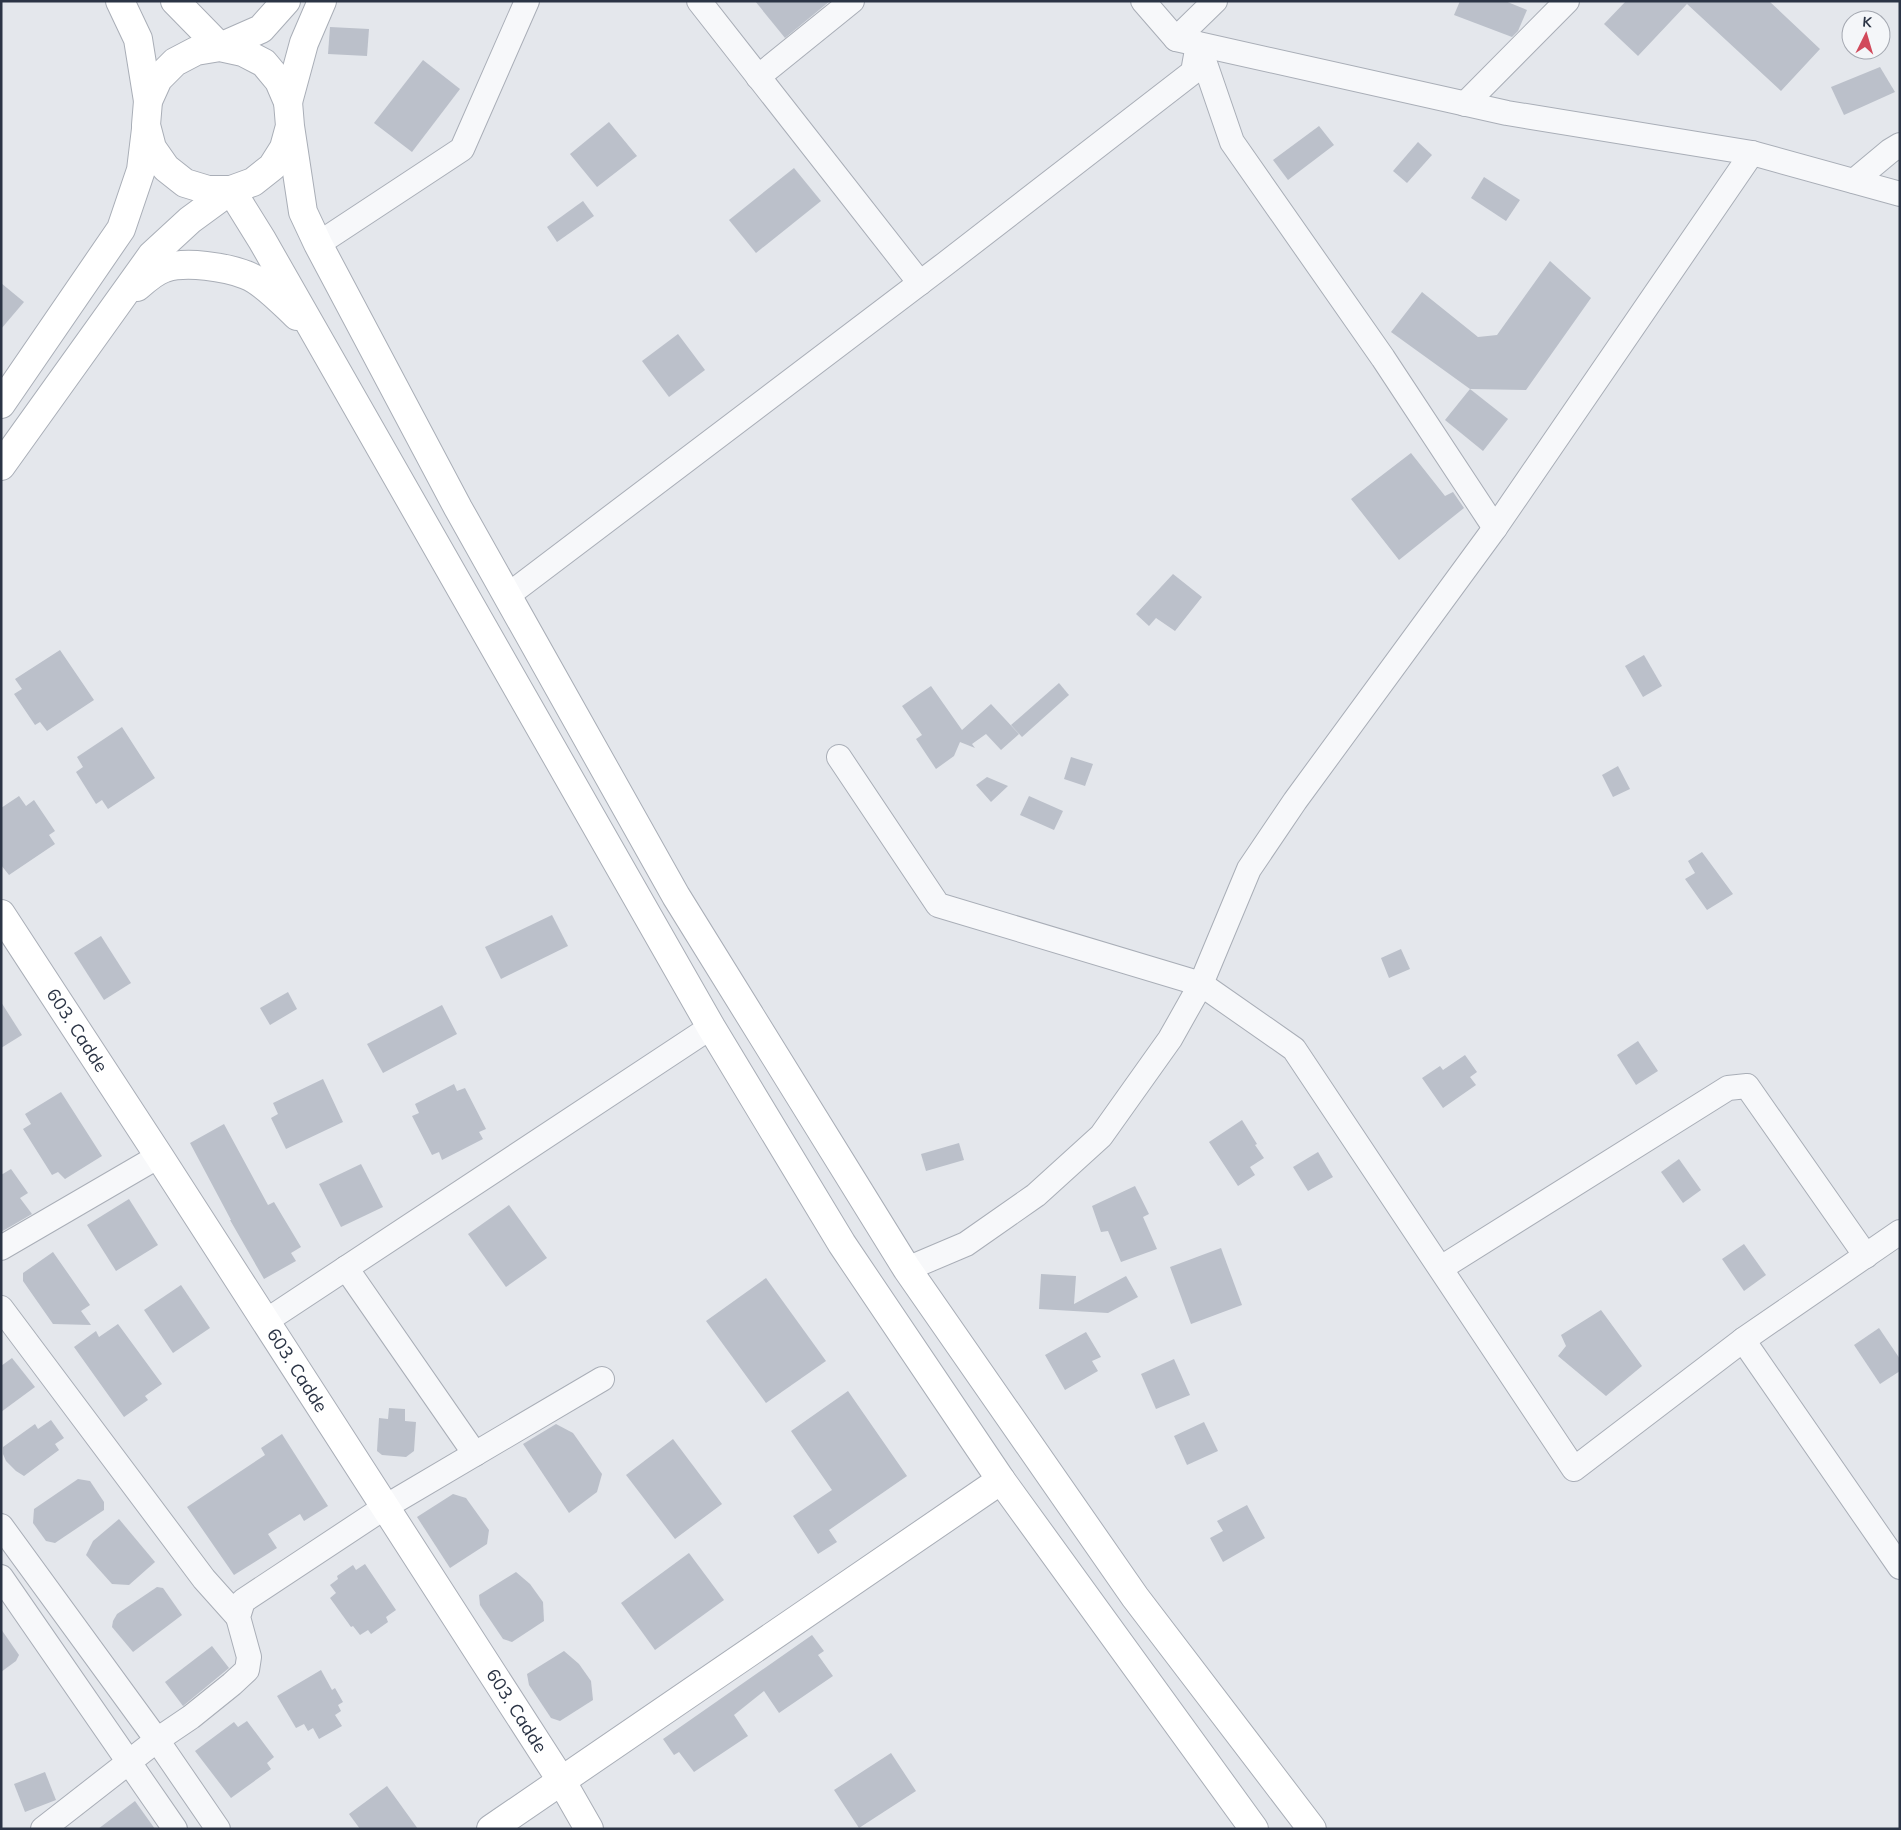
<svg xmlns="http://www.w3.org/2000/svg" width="1901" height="1830" viewBox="0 0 1901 1830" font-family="Mulish,sans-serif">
<rect width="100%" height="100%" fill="#e4e7ec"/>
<g fill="#bbc0ca">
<path d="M 755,1 L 830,1 L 785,38 Z"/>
<path d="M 1460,1 L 1505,1 L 1527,10 L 1518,31 L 1512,37 L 1454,15 Z"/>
<path d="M 1626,1 L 1769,1 L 1820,49 L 1781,91 L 1687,4 L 1638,56 L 1604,24 Z"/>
<path d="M 330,27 L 369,29 L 367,56 L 328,54 Z"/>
<path d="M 423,60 L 460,89 L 412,152 L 374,123 Z"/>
<path d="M 1880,67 L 1895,92 L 1844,115 L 1831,87 Z"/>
<path d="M 609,122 L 637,156 L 597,187 L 570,154 Z"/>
<path d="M 1319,126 L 1334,145 L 1288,180 L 1273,160 Z"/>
<path d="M 1418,142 L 1432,155 L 1407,183 L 1393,171 Z"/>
<path d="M 794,168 L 821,201 L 756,253 L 729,220 Z"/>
<path d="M 1484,177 L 1520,200 L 1506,221 L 1471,198 Z"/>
<path d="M 583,201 L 594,216 L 557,242 L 547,227 Z"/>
<path d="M 1550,261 L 1591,298 L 1526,390 L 1470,389 L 1391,332 L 1422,292 L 1478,337 L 1497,335 Z"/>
<path d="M 1,283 L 24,302 L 1,329 Z"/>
<path d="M 678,334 L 705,370 L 669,397 L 642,361 Z"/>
<path d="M 1470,389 L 1508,419 L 1483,451 L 1445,420 Z"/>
<path d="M 1411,453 L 1445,496 L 1453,492 L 1464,508 L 1399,560 L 1351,499 Z"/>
<path d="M 1173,574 L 1202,597 L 1175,631 L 1156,618 L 1149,626 L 1136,614 Z"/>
<path d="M 60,650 L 94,700 L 47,731 L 40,722 L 35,725 L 14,694 L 22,689 L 15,679 Z"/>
<path d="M 1644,655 L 1662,686 L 1643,697 L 1625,666 Z"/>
<path d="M 1059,683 L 1069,695 L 1022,737 L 1011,725 Z"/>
<path d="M 931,686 L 962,730 L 991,704 L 1019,734 L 1001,750 L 986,734 L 972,744 L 975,748 L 960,742 L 954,756 L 936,769 L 916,739 L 922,735 L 902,706 Z"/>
<path d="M 122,727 L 155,778 L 108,809 L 102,800 L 96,804 L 76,772 L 83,767 L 77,757 Z"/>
<path d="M 1071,757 L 1093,764 L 1085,786 L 1064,779 Z"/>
<path d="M 1618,766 L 1630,789 L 1613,797 L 1602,775 Z"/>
<path d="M 987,777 L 1008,786 L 991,802 L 976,785 Z"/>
<path d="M 19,796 L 26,806 L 34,800 L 55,831 L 49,835 L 55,844 L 9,875 L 1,865 L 1,808 Z"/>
<path d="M 1029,796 L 1063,811 L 1054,830 L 1020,815 Z"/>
<path d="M 1702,852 L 1733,894 L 1707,910 L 1685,879 L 1695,873 L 1688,861 Z"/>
<path d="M 552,915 L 568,946 L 501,979 L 485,947 Z"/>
<path d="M 101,936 L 131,983 L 104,1000 L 74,953 Z"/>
<path d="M 1401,949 L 1410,969 L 1389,978 L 1381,958 Z"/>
<path d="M 288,992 L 297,1009 L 270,1025 L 260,1008 Z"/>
<path d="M 1,1002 L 22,1035 L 1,1048 Z"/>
<path d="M 442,1005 L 457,1034 L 383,1073 L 367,1044 Z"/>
<path d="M 1638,1041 L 1658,1071 L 1636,1085 L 1617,1055 Z"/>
<path d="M 1465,1055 L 1477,1072 L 1470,1077 L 1476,1085 L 1443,1108 L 1422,1078 L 1440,1066 L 1443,1070 Z"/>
<path d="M 323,1079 L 343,1122 L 286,1149 L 271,1118 L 278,1114 L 273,1103 Z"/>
<path d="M 454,1084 L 457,1091 L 465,1088 L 486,1129 L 479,1132 L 483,1139 L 442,1160 L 439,1152 L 432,1155 L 412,1116 L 419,1113 L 415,1104 Z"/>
<path d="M 61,1092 L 102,1156 L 65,1179 L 58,1172 L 52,1175 L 23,1129 L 31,1124 L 25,1114 Z"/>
<path d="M 1242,1120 L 1257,1144 L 1255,1145 L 1264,1158 L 1250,1167 L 1255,1175 L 1238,1186 L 1209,1142 Z"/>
<path d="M 224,1124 L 268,1205 L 274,1202 L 301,1247 L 291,1253 L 296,1261 L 264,1279 L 230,1220 L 231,1220 L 190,1143 Z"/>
<path d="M 959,1143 L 964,1160 L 926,1171 L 921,1154 Z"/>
<path d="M 1318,1152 L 1333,1177 L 1308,1191 L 1293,1167 Z"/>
<path d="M 1679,1159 L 1701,1190 L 1683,1203 L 1661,1172 Z"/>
<path d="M 361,1164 L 383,1207 L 341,1227 L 319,1184 Z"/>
<path d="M 11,1169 L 28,1193 L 20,1198 L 32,1214 L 1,1232 L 1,1175 Z"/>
<path d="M 1135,1186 L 1149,1214 L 1143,1217 L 1157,1249 L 1121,1262 L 1108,1231 L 1101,1232 L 1092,1206 Z"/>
<path d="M 129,1199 L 158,1245 L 116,1271 L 87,1225 Z"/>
<path d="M 509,1205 L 547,1258 L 506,1287 L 468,1234 Z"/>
<path d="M 1744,1244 L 1766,1275 L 1744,1291 L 1722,1259 Z"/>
<path d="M 1221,1248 L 1242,1305 L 1191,1324 L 1170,1267 Z"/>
<path d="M 53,1252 L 90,1305 L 81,1311 L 91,1325 L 53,1324 L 23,1281 L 23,1273 Z"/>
<path d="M 1041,1274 L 1076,1276 L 1074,1304 L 1126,1276 L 1138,1297 L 1108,1313 L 1039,1309 Z"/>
<path d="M 766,1278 L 826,1361 L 766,1403 L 706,1321 Z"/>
<path d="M 181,1285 L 210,1328 L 173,1353 L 144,1310 Z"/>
<path d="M 1601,1310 L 1642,1366 L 1606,1396 L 1558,1356 L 1566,1346 L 1561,1335 Z"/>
<path d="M 118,1324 L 162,1384 L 145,1396 L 148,1400 L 124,1417 L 74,1347 L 96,1331 L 99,1337 Z"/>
<path d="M 1879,1328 L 1900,1359 L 1900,1371 L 1880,1384 L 1854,1345 Z"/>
<path d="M 1086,1332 L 1101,1357 L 1092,1361 L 1098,1371 L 1065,1390 L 1045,1355 Z"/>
<path d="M 12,1358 L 35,1387 L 1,1412 L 1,1366 Z"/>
<path d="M 1174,1359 L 1190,1395 L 1156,1409 L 1141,1374 Z"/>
<path d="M 848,1391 L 907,1476 L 829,1530 L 837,1542 L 818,1554 L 793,1516 L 832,1490 L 791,1431 Z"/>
<path d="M 389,1408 L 405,1409 L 405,1421 L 416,1422 L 414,1451 L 406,1457 L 382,1455 L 377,1451 L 379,1418 L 388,1419 Z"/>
<path d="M 51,1420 L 64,1438 L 55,1444 L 59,1450 L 24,1476 L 16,1471 L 6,1461 L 3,1454 L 3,1447 L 35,1424 L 38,1429 Z"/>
<path d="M 1204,1422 L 1218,1451 L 1187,1465 L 1174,1436 Z"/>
<path d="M 556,1424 L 573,1433 L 602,1474 L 597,1492 L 569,1513 L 523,1444 Z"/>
<path d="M 282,1434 L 328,1506 L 304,1521 L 300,1514 L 268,1534 L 277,1548 L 234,1575 L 187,1507 L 265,1455 L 261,1448 Z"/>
<path d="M 673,1439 L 722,1504 L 675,1539 L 626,1475 Z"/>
<path d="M 78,1479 L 90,1481 L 104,1502 L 104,1510 L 55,1543 L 46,1541 L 33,1523 L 34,1509 Z"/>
<path d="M 453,1494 L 466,1498 L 489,1530 L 487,1544 L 450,1568 L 417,1517 Z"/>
<path d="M 1247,1505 L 1265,1538 L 1223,1562 L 1210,1538 L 1223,1531 L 1217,1521 Z"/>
<path d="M 119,1519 L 155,1562 L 129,1585 L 112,1584 L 86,1555 L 93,1541 Z"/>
<path d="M 689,1553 L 724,1600 L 655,1650 L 621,1603 Z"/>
<path d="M 365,1564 L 396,1610 L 386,1617 L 388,1622 L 371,1634 L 368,1630 L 360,1635 L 353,1626 L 351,1627 L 330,1598 L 336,1593 L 330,1585 L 338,1579 L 337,1576 L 353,1565 L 356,1570 Z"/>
<path d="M 516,1572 L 530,1584 L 543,1602 L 544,1621 L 512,1642 L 503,1639 L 480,1605 L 479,1595 Z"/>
<path d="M 157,1587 L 163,1588 L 182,1615 L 133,1652 L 112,1627 L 113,1621 L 117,1614 Z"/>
<path d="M 1,1629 L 19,1655 L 16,1661 L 1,1672 Z"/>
<path d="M 812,1635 L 824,1651 L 818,1655 L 833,1676 L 779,1713 L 764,1691 L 734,1715 L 748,1736 L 694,1772 L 679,1752 L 674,1755 L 663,1739 Z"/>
<path d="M 212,1646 L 229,1668 L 183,1706 L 165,1682 Z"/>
<path d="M 564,1651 L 579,1664 L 591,1681 L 593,1700 L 560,1721 L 551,1718 L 529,1685 L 527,1674 Z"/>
<path d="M 321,1670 L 332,1690 L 335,1688 L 343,1702 L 338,1705 L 341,1711 L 335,1715 L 342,1726 L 319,1739 L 313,1728 L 308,1731 L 304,1724 L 296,1728 L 277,1696 Z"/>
<path d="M 247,1721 L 274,1757 L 267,1763 L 271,1769 L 231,1798 L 195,1751 L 234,1722 L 238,1727 Z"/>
<path d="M 891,1753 L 916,1791 L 859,1828 L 834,1790 Z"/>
<path d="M 45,1772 L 56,1800 L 25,1812 L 14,1784 Z"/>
<path d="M 387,1786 L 418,1829 L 360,1829 L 349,1814 Z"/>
<path d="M 135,1801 L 155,1829 L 98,1829 Z"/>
</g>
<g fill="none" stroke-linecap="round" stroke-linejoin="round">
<g stroke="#a9aeb7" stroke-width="26">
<g id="street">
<path d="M 699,1 L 920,283"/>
<path d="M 1143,1 L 1176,39 L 1507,113 L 1752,153 L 1900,194"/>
<path d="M 1176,39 L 1215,1"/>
<path d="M 1199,46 L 1232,142 L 1383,358 L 1495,528"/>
<path d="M 758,77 L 852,1"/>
<path d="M 1465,104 L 1567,1"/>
<path d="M 1854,181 L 1890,151 L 1900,145"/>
<path d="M 318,244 L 462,149 L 527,1"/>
<path d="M 507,596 L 945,264 L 1193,72 L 1198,44"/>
<path d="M 839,757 L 938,905 L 1201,984 L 1294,1049 L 1574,1469 L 1743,1340 L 1900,1232"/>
<path d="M 1,1248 L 159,1156"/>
<path d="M 346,1268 L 475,1454"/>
<path d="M 1441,1268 L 1728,1088 L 1747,1086 L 1866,1256"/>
<path d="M 907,1269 L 966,1244 L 1036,1195 L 1101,1136 L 1170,1039 L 1201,984 L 1249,869 L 1295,801 L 1495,528 L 1752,153"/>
<path d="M 1,1308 L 204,1579 L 238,1617"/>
<path d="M 266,1321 L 711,1027"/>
<path d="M 1743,1340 L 1900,1567"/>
<path d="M 1,1526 L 157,1740 L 218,1829"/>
<path d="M 1,1577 L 175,1829"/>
<path d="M 43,1829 L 157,1740 L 191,1717 L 232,1684 L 247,1670 L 249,1657 L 238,1617 L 243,1601 L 385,1507 L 602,1379"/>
</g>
</g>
<g stroke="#a9aeb7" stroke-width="30">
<g id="secondary">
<path d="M 120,1 L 138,39 L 148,101"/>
<path d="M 175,1 L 220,47 L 261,29 L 286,1"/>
<path d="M 288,102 L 304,43 L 322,1"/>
<path d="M 290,126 L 284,148 L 272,167 L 253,182 L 231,190 L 208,190 L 185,183 L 166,168 L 152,148 L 146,125 L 148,101 L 158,79 L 175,62 L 196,51 L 220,47 L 243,52 L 264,63 L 279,81 L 288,102 L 290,126 L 303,212 L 318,244 L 458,508 L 676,896 L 907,1269 L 1135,1597 L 1312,1829"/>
<path d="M 137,287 C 145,280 155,271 165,268 C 186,261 226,267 246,275 C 263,281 283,303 297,316"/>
<path d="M 1,404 L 121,229 L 141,170 L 146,129"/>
<path d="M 1,466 L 152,255 L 190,220 L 231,190 L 262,240 L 711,1027 L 842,1244 L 1001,1480 L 1254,1829"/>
<path id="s1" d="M 1,914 L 159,1156 L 561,1780 L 589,1829"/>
<path d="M 491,1829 L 1001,1480"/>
</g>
</g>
<use href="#street" stroke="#f7f8fa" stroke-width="24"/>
<use href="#secondary" stroke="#fff" stroke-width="28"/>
</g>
<g text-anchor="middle" stroke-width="4.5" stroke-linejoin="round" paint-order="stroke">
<g font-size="18" fill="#2b3445" stroke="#f4f6f9">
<text dy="6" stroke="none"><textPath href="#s1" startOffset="139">603. Cadde</textPath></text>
<text dy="6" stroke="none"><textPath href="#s1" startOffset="544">603. Cadde</textPath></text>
<text dy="6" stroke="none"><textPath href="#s1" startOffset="949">603. Cadde</textPath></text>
</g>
</g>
<rect width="1901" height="1830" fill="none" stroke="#2b3445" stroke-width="5"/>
<g transform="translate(1866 35) rotate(5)"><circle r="24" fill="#f4f6f9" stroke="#a4a8b1"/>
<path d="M0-4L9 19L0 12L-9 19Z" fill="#d1495b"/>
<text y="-8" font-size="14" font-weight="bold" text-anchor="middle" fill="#2b3445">K</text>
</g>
</svg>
